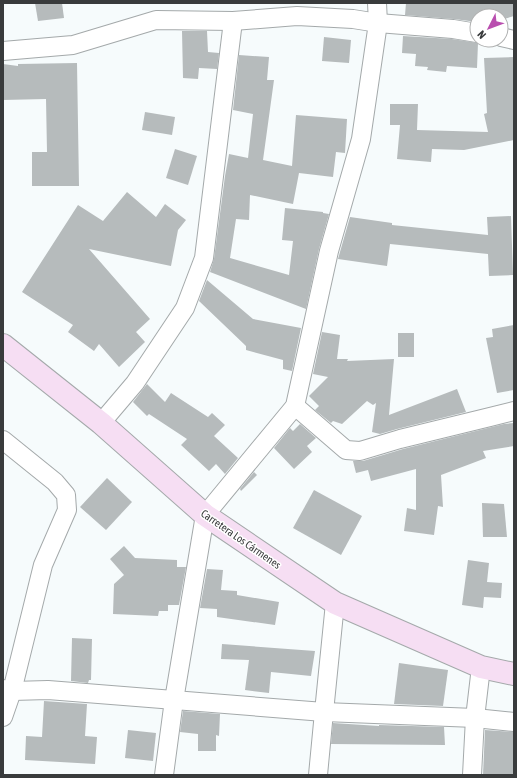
<svg xmlns="http://www.w3.org/2000/svg" width="517" height="778" viewBox="0 0 517 778" font-family="'Asap Condensed',sans-serif">
<rect width="100%" height="100%" fill="#f6fbfc"/>
<g fill="#b6bbbc">
<path d="M 35,3 L 62,3 L 64,18 L 38,21 Z"/>
<path d="M 406,3 L 514,3 L 514,16 L 501,20 L 501,16 L 477,16 L 477,22 L 454,19 L 405,15 Z"/>
<path d="M 182,31 L 207,31 L 208,52 L 219,53 L 217,69 L 199,68 L 198,79 L 183,78 Z"/>
<path d="M 403,36 L 452,39 L 478,43 L 477,68 L 447,66 L 446,72 L 427,70 L 428,67 L 415,66 L 416,54 L 402,53 Z"/>
<path d="M 324,37 L 351,40 L 349,63 L 322,61 Z"/>
<path d="M 239,55 L 269,57 L 267,80 L 274,80 L 263,160 L 292,166 L 296,115 L 347,119 L 345,153 L 336,152 L 333,177 L 299,173 L 293,204 L 250,195 L 249,220 L 236,219 L 230,258 L 289,275 L 293,241 L 282,240 L 285,208 L 323,212 L 323,213 L 329,214 L 319,249 L 306,309 L 210,272 L 214,259 L 225,176 L 229,154 L 248,158 L 253,114 L 233,110 Z"/>
<path d="M 514,57 L 514,140 L 464,150 L 432,149 L 431,162 L 397,159 L 400,125 L 390,125 L 390,104 L 418,104 L 417,130 L 488,132 L 484,114 L 487,113 L 484,58 Z"/>
<path d="M 77,63 L 79,186 L 32,186 L 32,152 L 47,152 L 46,99 L 3,100 L 3,64 L 18,66 L 18,64 Z"/>
<path d="M 145,112 L 175,117 L 172,135 L 142,130 Z"/>
<path d="M 175,149 L 197,156 L 188,185 L 166,178 Z"/>
<path d="M 127,192 L 156,217 L 165,204 L 186,220 L 178,230 L 171,266 L 89,249 L 150,319 L 136,332 L 145,342 L 119,367 L 99,344 L 94,351 L 68,332 L 73,325 L 22,292 L 78,205 L 103,221 Z"/>
<path d="M 511,216 L 513,275 L 489,276 L 488,254 L 390,244 L 387,266 L 338,259 L 350,217 L 392,223 L 392,225 L 488,235 L 487,217 Z"/>
<path d="M 207,280 L 253,319 L 301,328 L 292,371 L 283,369 L 283,360 L 246,350 L 246,346 L 199,301 Z"/>
<path d="M 514,325 L 514,390 L 497,393 L 486,338 L 493,337 L 492,329 Z"/>
<path d="M 322,332 L 340,335 L 337,359 L 348,359 L 347,361 L 394,359 L 389,415 L 457,389 L 466,412 L 397,429 L 380,434 L 372,432 L 376,403 L 373,405 L 367,401 L 342,424 L 333,421 L 331,423 L 315,410 L 319,406 L 309,396 L 328,377 L 313,374 Z"/>
<rect x="398" y="333" width="16" height="24"/>
<path d="M 147,384 L 165,402 L 171,393 L 208,417 L 212,413 L 225,425 L 214,436 L 238,458 L 225,474 L 216,464 L 209,471 L 181,445 L 187,439 L 149,414 L 147,416 L 133,402 Z"/>
<path d="M 514,423 L 514,446 L 483,451 L 486,458 L 441,475 L 443,507 L 438,506 L 434,535 L 404,531 L 407,508 L 416,510 L 416,469 L 371,481 L 368,470 L 356,473 L 353,461 L 363,461 L 403,449 L 504,424 Z"/>
<path d="M 300,424 L 316,438 L 307,446 L 312,452 L 294,469 L 274,448 L 290,428 L 293,431 Z"/>
<path d="M 254,472 L 257,475 L 241,491 L 240,489 Z"/>
<path d="M 107,478 L 132,502 L 106,530 L 80,507 Z"/>
<path d="M 314,490 L 362,516 L 341,555 L 293,528 Z"/>
<path d="M 482,503 L 504,504 L 507,537 L 483,537 Z"/>
<path d="M 124,546 L 135,558 L 177,560 L 177,567 L 186,567 L 179,605 L 168,605 L 168,611 L 159,611 L 158,616 L 113,614 L 114,584 L 124,575 L 110,559 Z"/>
<path d="M 468,560 L 489,563 L 487,582 L 502,583 L 501,598 L 484,597 L 483,608 L 462,605 Z"/>
<path d="M 207,569 L 223,570 L 221,590 L 237,591 L 237,595 L 279,602 L 275,625 L 217,617 L 217,609 L 200,608 Z"/>
<path d="M 72,638 L 92,639 L 91,680 L 89,680 L 88,683 L 71,681 Z"/>
<path d="M 222,644 L 315,651 L 311,676 L 271,672 L 269,693 L 245,690 L 249,660 L 221,659 Z"/>
<path d="M 399,663 L 448,670 L 443,706 L 394,704 Z"/>
<path d="M 44,701 L 87,704 L 85,736 L 97,737 L 95,764 L 25,760 L 26,736 L 42,737 Z"/>
<path d="M 183,711 L 220,714 L 219,736 L 216,735 L 216,751 L 198,751 L 198,734 L 180,732 Z"/>
<path d="M 333,723 L 379,726 L 379,725 L 444,727 L 445,745 L 331,744 Z"/>
<path d="M 128,730 L 156,733 L 153,761 L 125,758 Z"/>
<path d="M 485,730 L 514,732 L 514,775 L 483,775 Z"/>
</g>
<g fill="none" stroke-linecap="round" stroke-linejoin="round">
<g stroke="#a4a9aa" stroke-width="20">
<g id="minor">
<path d="M 501,37 L 514,40"/>
<path d="M 3,51 L 73,45 L 156,20 L 233,21 L 297,16 L 353,19 L 378,23 L 453,29 L 477,33"/>
<path d="M 295,406 L 346,450 L 360,451 L 400,439 L 490,417 L 514,411"/>
<path d="M 101,423 L 135,383 L 185,308 L 204,258 L 233,21"/>
<path d="M 3,440 L 55,482 L 66,495 L 67,510 L 43,565 L 12,691 L 3,717"/>
<path d="M 3,689 L 12,691 L 48,690 L 324,712 L 475,718 L 514,722"/>
<path d="M 164,775 L 174,700 L 205,515 L 295,406 L 329,251 L 361,139 L 378,23 L 377,3"/>
<path d="M 318,775 L 324,712 L 335,603"/>
<path d="M 472,775 L 475,718 L 481,667"/>
</g>
</g>
<g stroke="#a4a9aa" stroke-width="24">
<path id="secondary" d="M 3,345 L 101,423 L 205,515 L 335,603 L 481,667 L 514,674"/>
</g>
<use href="#minor" stroke="#fff" stroke-width="18"/>
<use href="#secondary" stroke="#f6def3" stroke-width="22"/>
</g>
<g text-anchor="middle" stroke-width="3" stroke-linejoin="round" paint-order="stroke">
<g font-size="11" fill="#393b3c" stroke="#fff">
<text transform="translate(241 539) rotate(35)" y="4">Carretera Los Cármenes</text>
</g>
</g>
<rect width="517" height="778" fill="none" stroke="#393b3c" stroke-width="8"/>
<g transform="translate(489 28) rotate(228)"><circle r="19" fill="#ffffff" stroke="#b0b1b1"/>
<path d="M0-3L7 15L0 10L-7 15Z" fill="#b94eaf"/>
<text y="-6" font-size="11" font-weight="bold" text-anchor="middle" fill="#393b3c">N</text>
</g>
</svg>
